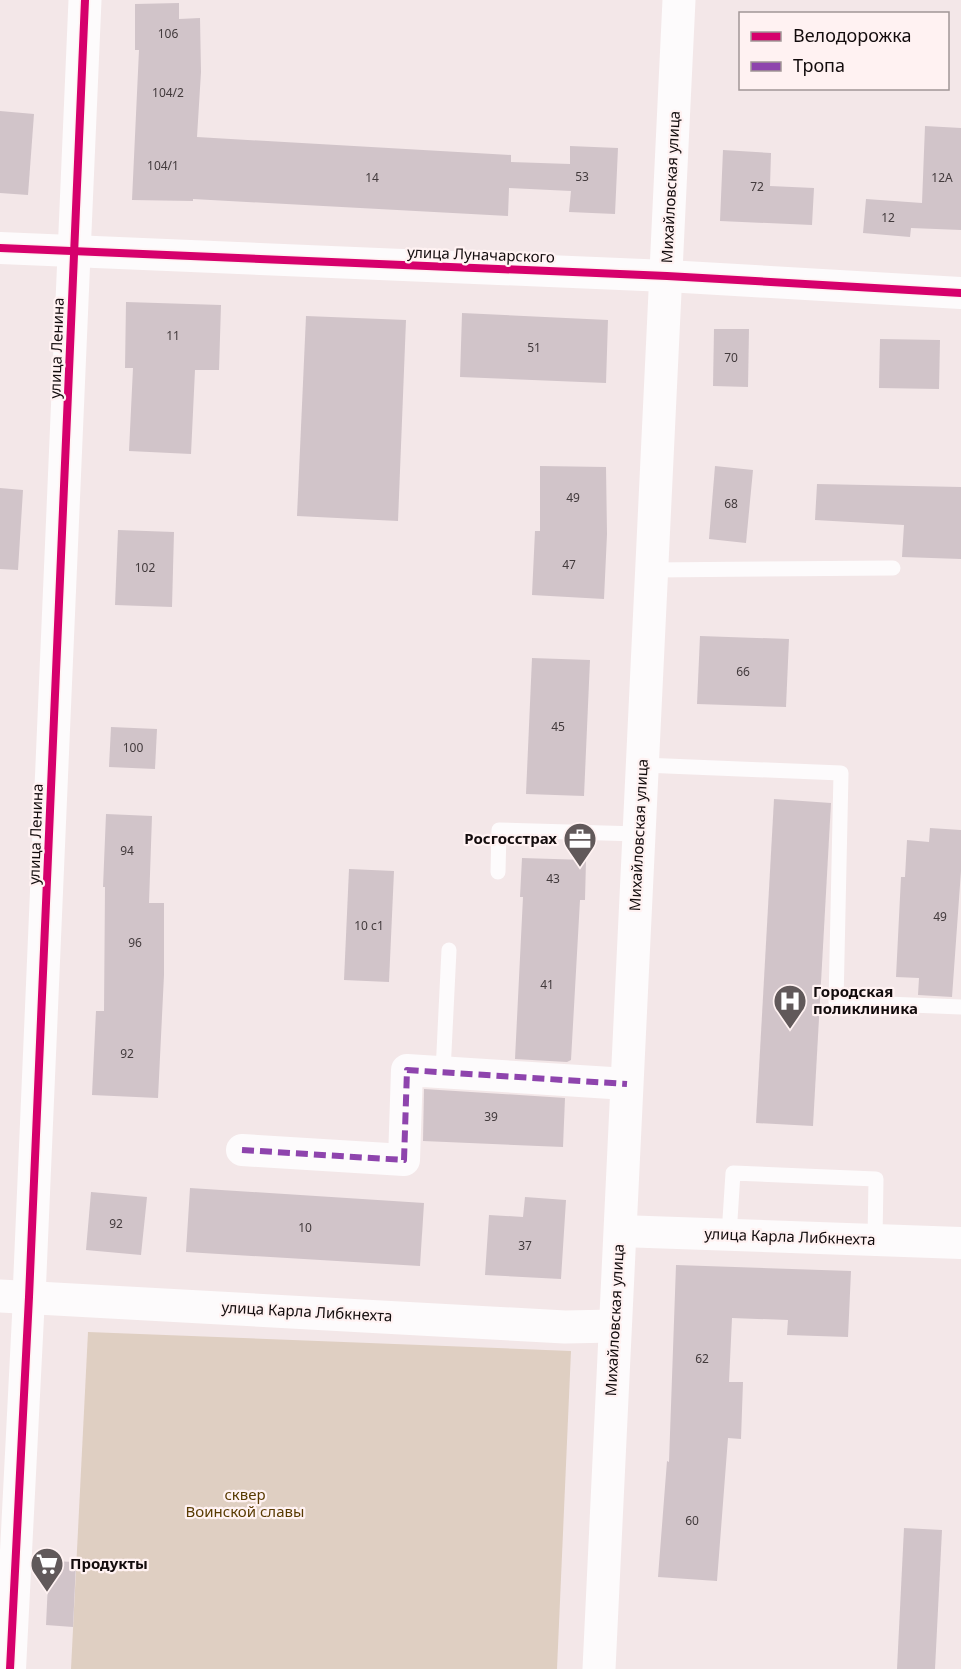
<svg xmlns="http://www.w3.org/2000/svg" width="961" height="1669" viewBox="0 0 961 1669" font-family="'Noto Sans',sans-serif">
<rect width="100%" height="100%" fill="#f3e7e8"/>
<path fill="#dfcfc2" d="M 88,1332 L 571,1351 L 557,1669 L 71,1669 Z"/>
<g fill="#d1c4c9">
<path d="M 179,3 L 179,19 L 200,18 L 201,72 L 197,137 L 511,155 L 511,162 L 570,164 L 570,146 L 618,148 L 615,214 L 569,212 L 571,191 L 509,188 L 508,216 L 193,199 L 193,201 L 132,200 L 139,50 L 135,50 L 135,4 Z"/>
<path d="M 0,111 L 34,114 L 28,195 L 0,193 Z"/>
<path d="M 925,126 L 961,128 L 961,230 L 911,228 L 910,237 L 863,233 L 866,199 L 922,203 Z"/>
<path d="M 723,150 L 771,153 L 770,186 L 814,188 L 812,225 L 720,221 Z"/>
<path d="M 126,302 L 221,305 L 219,370 L 195,370 L 191,454 L 129,451 L 133,368 L 125,368 Z"/>
<path d="M 462,313 L 608,320 L 606,383 L 460,377 Z"/>
<path d="M 306,316 L 406,320 L 398,521 L 297,516 Z"/>
<path d="M 714,329 L 749,329 L 748,387 L 713,386 Z"/>
<path d="M 880,339 L 940,340 L 939,389 L 879,388 Z"/>
<path d="M 540,466 L 606,467 L 607,534 L 604,599 L 532,595 L 535,531 L 540,531 Z"/>
<path d="M 715,466 L 753,470 L 746,543 L 709,539 Z"/>
<path d="M 817,484 L 961,487 L 961,559 L 902,557 L 904,525 L 815,520 Z"/>
<path d="M 0,488 L 23,490 L 18,570 L 0,569 Z"/>
<path d="M 118,530 L 174,532 L 172,607 L 115,605 Z"/>
<path d="M 700,636 L 789,639 L 786,707 L 697,704 Z"/>
<path d="M 532,658 L 590,660 L 584,796 L 526,794 Z"/>
<path d="M 111,727 L 157,729 L 155,769 L 109,767 Z"/>
<path d="M 774,799 L 831,803 L 813,1126 L 756,1123 Z"/>
<path d="M 106,814 L 152,816 L 149,903 L 164,903 L 164,975 L 158,1098 L 92,1095 L 96,1011 L 104,1011 L 105,887 L 103,887 Z"/>
<path d="M 930,828 L 961,830 L 961,871 L 952,997 L 918,995 L 919,978 L 896,977 L 901,877 L 905,877 L 907,840 L 929,842 Z"/>
<path d="M 522,858 L 586,860 L 585,900 L 580,900 L 571,1060 L 567,1062 L 515,1059 L 523,897 L 520,897 Z"/>
<path d="M 349,869 L 394,871 L 389,982 L 344,980 Z"/>
<path d="M 424,1089 L 565,1098 L 563,1147 L 423,1141 Z"/>
<path d="M 190,1188 L 424,1203 L 420,1266 L 186,1252 Z"/>
<path d="M 91,1192 L 147,1197 L 141,1255 L 86,1250 Z"/>
<path d="M 525,1197 L 566,1200 L 561,1279 L 485,1275 L 489,1215 L 523,1217 Z"/>
<path d="M 676,1265 L 851,1271 L 848,1337 L 787,1335 L 788,1320 L 732,1318 L 729,1382 L 743,1382 L 741,1439 L 728,1438 L 717,1581 L 658,1577 L 667,1461 L 669,1462 Z"/>
<path d="M 904,1528 L 942,1530 L 935,1669 L 897,1669 Z"/>
<path d="M 49,1561 L 76,1562 L 73,1627 L 46,1625 Z"/>
</g>
<g fill="none" stroke-linecap="round" stroke-linejoin="round">
<g stroke="#fdfbfc" stroke-width="15">
<path d="M 652,570 L 893,568"/>
<path d="M 643,765 L 841,773 L 836,1002 L 961,1007"/>
<path d="M 498,872 L 499,830 L 639,834"/>
<path d="M 443,1072 L 449,950"/>
<path d="M 729,1235 L 733,1173 L 876,1179 L 875,1240"/>
</g>
<g stroke="#fdfbfc" stroke-width="32">
<path d="M 0,248 L 667,276 L 961,293"/>
<path d="M 242,1150 L 404,1160 L 407,1070 L 627,1084"/>
<path d="M 620,1231 L 961,1243"/>
<path d="M 10,1669 L 29,1297"/>
</g>
<g stroke="#fdfbfc" stroke-width="33">
<path d="M 0,1296 L 565,1327 L 614,1326"/>
<path d="M 29,1297 L 85,0"/>
<path d="M 599,1669 L 679,0"/>
</g>
<path stroke="#8e44ad" stroke-width="6" stroke-dasharray="12 6" stroke-linecap="butt" d="M 242,1150 L 404,1160 L 407,1070 L 627,1084"/>
<g stroke="#fff2f2" stroke-width="11">
<g id="cycleway">
<path d="M 0,248 L 667,276 L 961,293"/>
<path d="M 10,1669 L 29,1297 L 85,0"/>
</g>
</g>
<use href="#cycleway" stroke="#d6006c" stroke-width="8"/>
</g>
<defs>
<g id="office-pin" transform="scale(1.725)"><path d="M0 17L-7.5 6A9.5 9.5 0 1 1 7.5 6Z" fill="#61595a" stroke="#fff2f2"/><path d="M-6-3h4V-5.5h4V-3h4V5H-6ZM-1-4.5V-3h2v-1.5ZM-6 0V1H6V0Z" fill="#fff"/></g>
<g id="hospital-pin" transform="scale(1.725)"><path d="M0 17L-7.5 6A9.5 9.5 0 1 1 7.5 6Z" fill="#61595a" stroke="#fff2f2"/><path d="M-5-5h3v3.5h4V-5h3V5h-3V1.5h-4V5h-3Z" fill="#fff"/></g>
<g id="supermarket-pin" transform="scale(1.725)"><path d="M0 17L-7.5 6A9.5 9.5 0 1 1 7.5 6Z" fill="#61595a" stroke="#fff2f2"/><path d="M-6-5.5h2.5l.6 2H6L4.5 2H-2.5L-4.4-4H-6ZM-1.5 3.2a1.3 1.3 0 1 0 .1 0ZM3 3.2a1.3 1.3 0 1 0 .1 0Z" fill="#fff"/></g>
</defs>
<g fill-rule="evenodd">
<use href="#office-pin" x="580" y="839"/>
<use href="#hospital-pin" x="790" y="1001"/>
<use href="#supermarket-pin" x="47" y="1564"/>
</g>
<g text-anchor="middle" stroke-width="4.5" stroke-linejoin="round" paint-order="stroke">
<g font-size="12" fill="#423a3c">
<text x="168" y="38">106</text>
<text x="168" y="97">104/2</text>
<text x="163" y="170">104/1</text>
<text x="582" y="181">53</text>
<text x="372" y="182">14</text>
<text x="942" y="182">12А</text>
<text x="757" y="191">72</text>
<text x="888" y="222">12</text>
<text x="173" y="340">11</text>
<text x="534" y="352">51</text>
<text x="731" y="362">70</text>
<text x="573" y="502">49</text>
<text x="731" y="508">68</text>
<text x="569" y="569">47</text>
<text x="145" y="572">102</text>
<text x="743" y="676">66</text>
<text x="558" y="731">45</text>
<text x="133" y="752">100</text>
<text x="127" y="855">94</text>
<text x="553" y="883">43</text>
<text x="940" y="921">49</text>
<text x="369" y="930">10 с1</text>
<text x="135" y="947">96</text>
<text x="547" y="989">41</text>
<text x="127" y="1058">92</text>
<text x="491" y="1121">39</text>
<text x="116" y="1228">92</text>
<text x="305" y="1232">10</text>
<text x="525" y="1250">37</text>
<text x="702" y="1363">62</text>
<text x="692" y="1525">60</text>
</g>
<g font-size="15" fill="#130c0d" stroke="#fff2f2">
<text transform="translate(671 187) rotate(-87)" y="5">Михайловская улица</text>
<text transform="translate(481 255) rotate(2)" y="5">улица Луначарского</text>
<text transform="translate(57 348) rotate(-88)" y="5">улица Ленина</text>
<text transform="translate(36 834) rotate(-88)" y="5">улица Ленина</text>
<text transform="translate(639 835) rotate(-87)" y="5">Михайловская улица</text>
<text transform="translate(790 1237) rotate(2)" y="5">улица Карла Либкнехта</text>
<text transform="translate(307 1312) rotate(3)" y="5">улица Карла Либкнехта</text>
<text transform="translate(615 1320) rotate(-87)" y="5">Михайловская улица</text>
</g>
<g font-size="15" font-weight="bold" fill="#130c0d" stroke="#fff2f2" text-anchor="start">
<text x="557" y="844" text-anchor="end">Росгосстрах</text>
<text x="813" y="997">Городская<tspan x="813" dy="17">поликлиника</tspan></text>
<text x="70" y="1569">Продукты</text>
</g>
<g font-size="15" fill="#593b02" stroke="#fff2f2">
<text x="245" y="1500">сквер<tspan x="245" dy="17">Воинской славы</tspan></text>
</g>
</g>
<rect x="739" y="12" width="210" height="78" fill="#fff2f2" stroke="#a19696" stroke-width="1.5"/>
<rect x="751" y="32" width="30" height="9" fill="#d6006c" stroke="#a19696" stroke-width="1.5"/>
<text x="793" y="42" font-size="18" fill="#130c0d">Велодорожка</text>
<rect x="751" y="62" width="30" height="9" fill="#8e44ad" stroke="#a19696" stroke-width="1.5"/>
<text x="793" y="72" font-size="18" fill="#130c0d">Тропа</text>
</svg>
